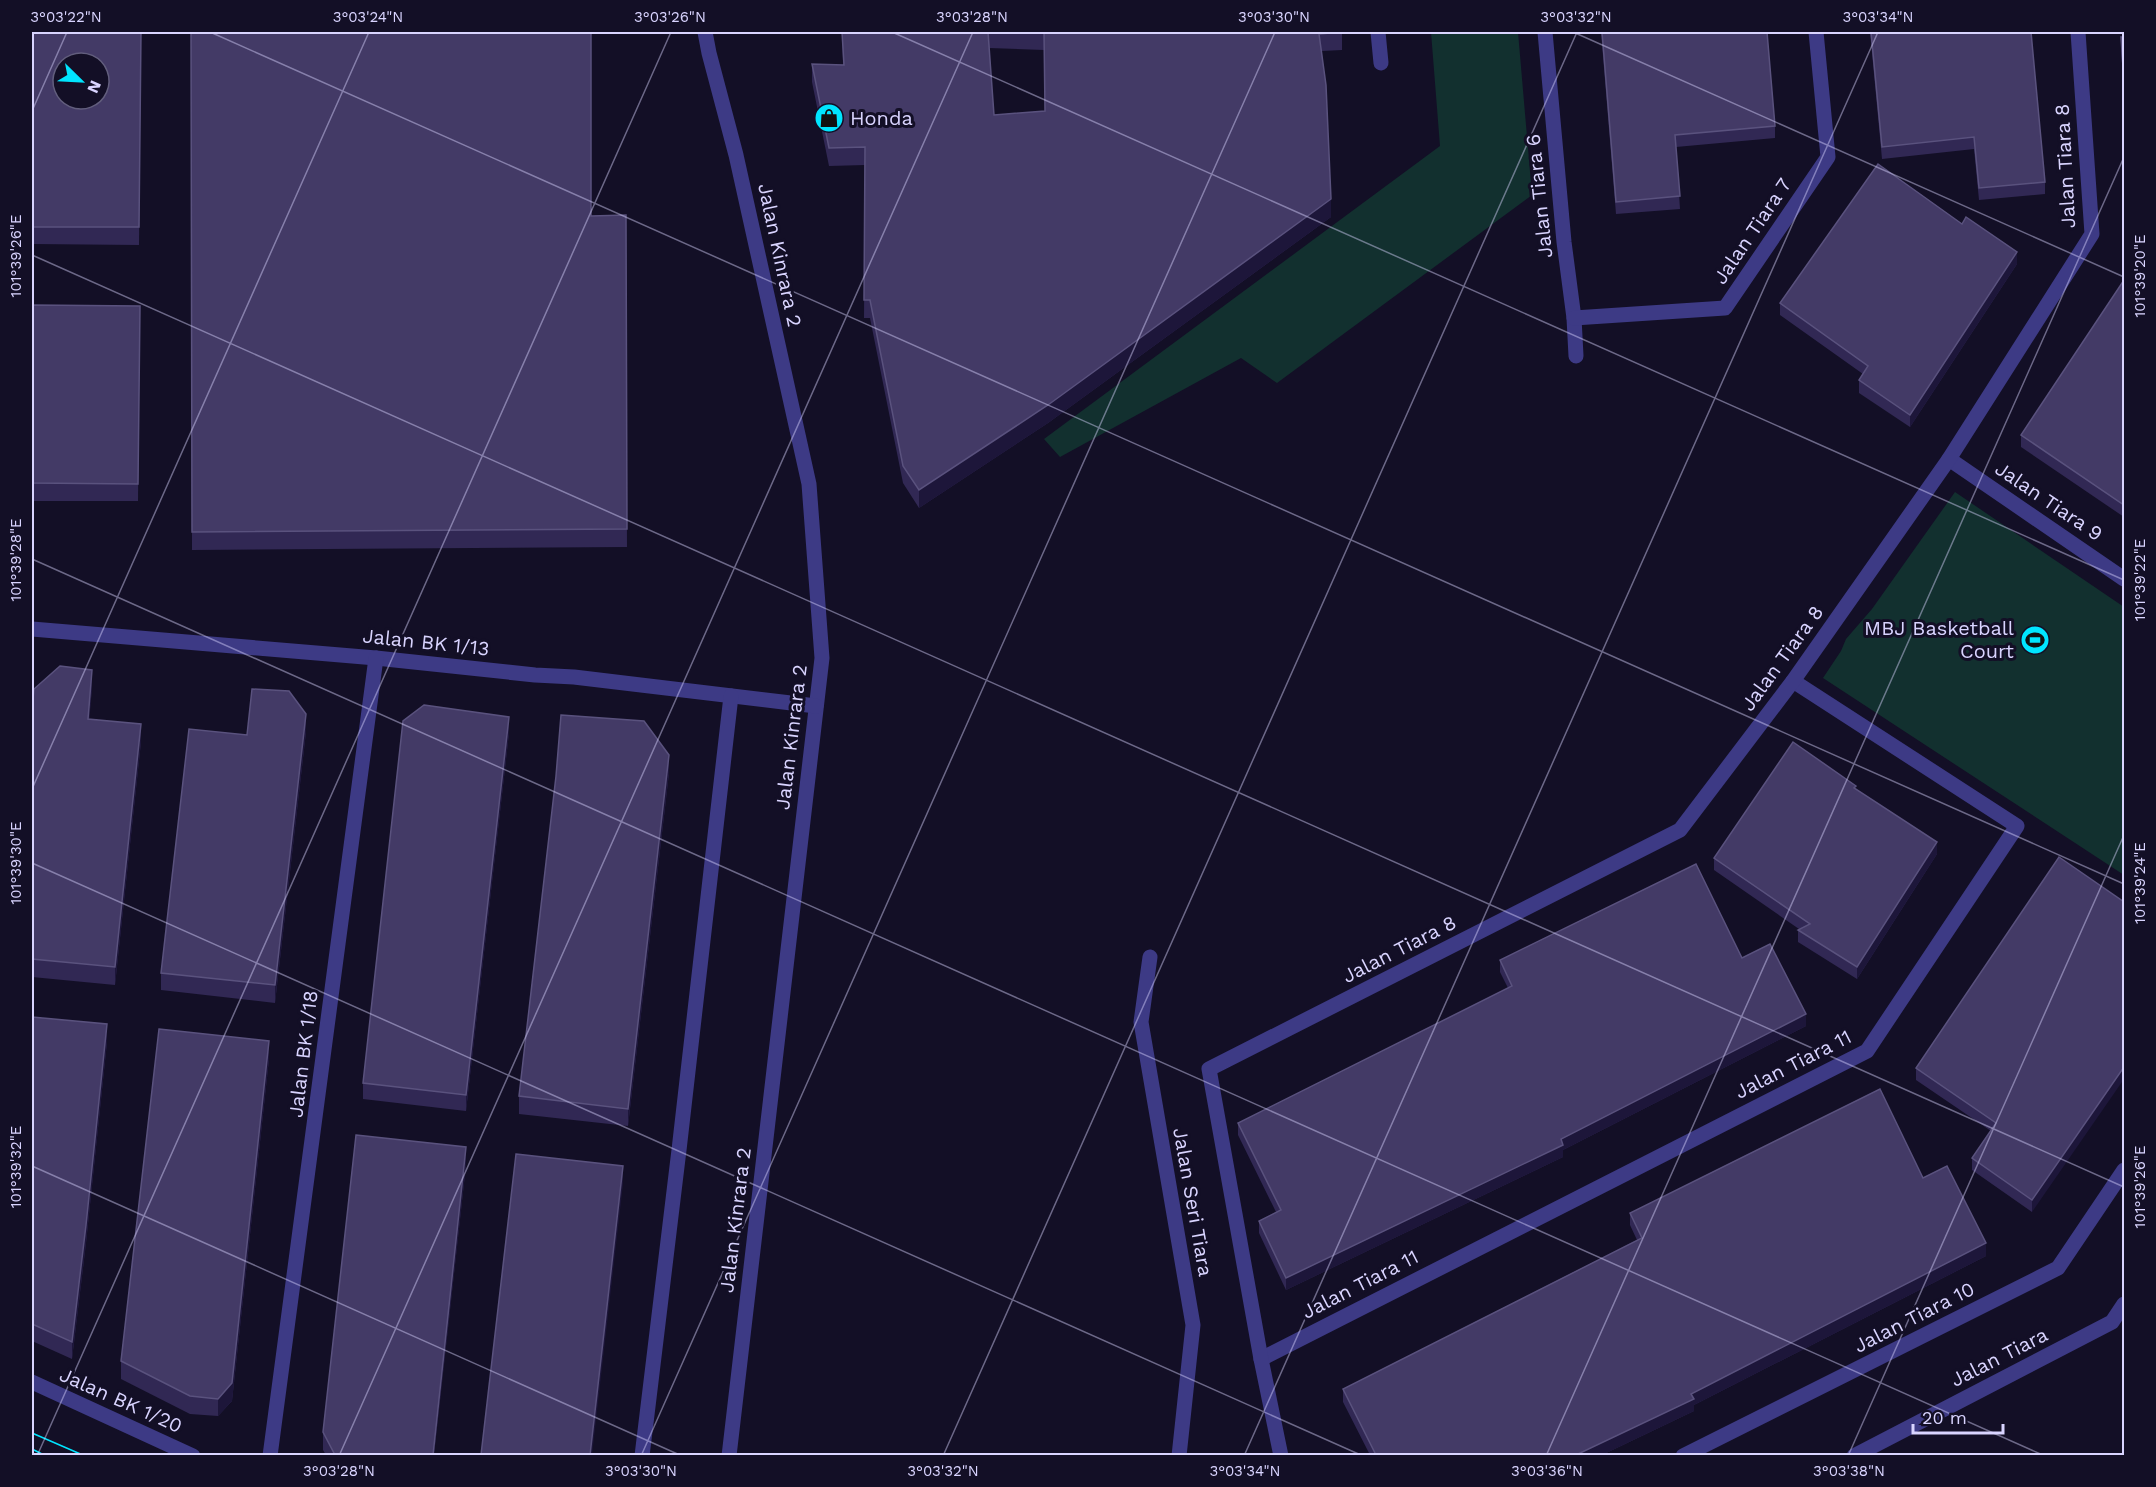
<svg xmlns="http://www.w3.org/2000/svg" width="2156" height="1487" viewBox="0 0 2156 1487" font-family="'Work Sans',sans-serif">
<rect width="100%" height="100%" fill="#130f26"/>
<g fill="#12302f">
<path d="M 1431,32 L 1518,32 L 1532,195 L 1277,383 L 1241,358 L 1060,457 L 1044,439 L 1440,146 Z"/>
<path d="M 1955,492 L 2124,607 L 2124,875 L 1823,678 L 1841,651 L 1846,639 L 1872,609 Z"/>
</g>
<g fill="none" stroke-linecap="round" stroke-linejoin="round">
<g stroke="#3d3a85" stroke-width="15">
<path d="M 705,32 L 709,53 L 736,155 L 809,484 L 822,658 L 729,1456"/>
<path d="M 1378,32 L 1381,63"/>
<path d="M 1545,32 L 1564,242 L 1574,318 L 1576,356"/>
<path d="M 1574,318 L 1725,308 L 1828,157 L 1816,32"/>
<path d="M 1949,459 L 2124,579"/>
<path d="M 32,629 L 376,658 L 535,675 L 574,677 L 816,706"/>
<path d="M 1150,957 L 1141,1022 L 1193,1325 L 1179,1456"/>
<path d="M 1261,1359 L 1867,1051 L 2017,826 L 1793,681"/>
<path d="M 270,1456 L 376,658"/>
<path d="M 642,1456 L 679,1150 L 731,696"/>
<path d="M 1281,1456 L 1261,1359 L 1209,1069 L 1680,830 L 1793,681 L 1949,459 L 2092,234 L 2078,32"/>
<path d="M 1683,1456 L 2058,1268 L 2124,1170"/>
<path d="M 1854,1456 L 2112,1322 L 2124,1304"/>
</g>
<path stroke="#3d3a85" stroke-width="15" d="M 32,1382 L 193,1456"/>
<g stroke="#00e5ff" stroke-width="1.5">
<path d="M 32,1433 L 85,1456"/>
<path d="M 32,1449 L 46,1456"/>
</g>
</g>
<g fill="#312854" fill-rule="evenodd">
<path d="M 32,32 L 141,32 L 139,245 L 32,244 Z"/>
<path d="M 191,32 L 591,216 L 626,215 L 627,547 L 192,550 Z"/>
<path d="M 842,32 L 1342,32 L 1342,50 L 1322,51 L 1331,217 L 1048,423 L 919,508 L 903,483 L 870,318 L 864,318 L 865,165 L 829,166 L 812,82 L 812,64 L 843,65 ZM 989,48 L 1044,50 L 1045,111 L 994,115 Z"/>
<path d="M 1601,32 L 1767,32 L 1775,126 L 1775,138 L 1676,147 L 1680,209 L 1616,214 Z"/>
<path d="M 1870,32 L 2031,32 L 2045,182 L 2045,194 L 1979,200 L 1974,149 L 1882,159 Z"/>
<path d="M 2121,37 L 2124,37 L 2124,94 L 2121,49 Z"/>
<path d="M 2017,264 L 1910,427 L 1859,393 L 1859,380 L 1863,374 L 1780,315 L 1780,303 Z"/>
<path d="M 2124,280 L 2124,517 L 2021,447 L 2021,435 Z"/>
<path d="M 32,305 L 140,306 L 138,501 L 32,501 Z"/>
<path d="M 92,688 L 89,720 L 141,742 L 115,985 L 32,977 L 32,709 Z"/>
<path d="M 306,732 L 275,1003 L 161,990 L 161,973 L 247,735 Z"/>
<path d="M 509,733 L 466,1111 L 363,1099 L 363,1083 Z"/>
<path d="M 669,773 L 628,1126 L 519,1114 L 519,1096 Z"/>
<path d="M 1856,790 L 1937,854 L 1857,979 L 1798,942 L 1798,930 L 1799,929 L 1714,870 L 1714,858 Z"/>
<path d="M 2059,857 L 2032,1212 L 1972,1170 L 1972,1158 L 1991,1131 L 1916,1080 L 1916,1068 Z"/>
<path d="M 1742,958 L 1806,1026 L 1563,1150 L 1563,1157 L 1286,1290 L 1259,1233 L 1259,1221 L 1276,1212 L 1238,1135 L 1238,1123 L 1508,988 L 1500,972 L 1500,960 Z"/>
<path d="M 32,1017 L 107,1042 L 86,1243 L 72,1359 L 32,1341 Z"/>
<path d="M 269,1059 L 232,1401 L 218,1416 L 190,1414 L 121,1379 L 121,1361 Z"/>
<path d="M 466,1165 L 434,1455 L 326,1455 L 323,1450 L 323,1432 Z"/>
<path d="M 1923,1178 L 1986,1256 L 1694,1405 L 1694,1411 L 1602,1455 L 1370,1455 L 1343,1402 L 1343,1389 L 1637,1240 L 1630,1225 L 1630,1213 Z"/>
</g>
<g fill="#1d163a">
<path d="M 1331,199 L 1331,217 L 1048,423 L 919,508 L 919,490 Z"/>
<path d="M 2017,252 L 2017,264 L 1910,427 L 1910,415 Z"/>
<path d="M 92,670 L 92,688 L 88,737 L 88,719 Z"/>
<path d="M 306,714 L 306,732 L 275,1003 L 275,985 Z"/>
<path d="M 509,717 L 509,733 L 466,1111 L 466,1095 Z"/>
<path d="M 141,724 L 141,742 L 115,985 L 115,967 Z"/>
<path d="M 669,755 L 669,773 L 628,1126 L 628,1109 Z"/>
<path d="M 1937,842 L 1937,854 L 1857,979 L 1857,967 Z"/>
<path d="M 1806,1014 L 1806,1026 L 1563,1150 L 1563,1157 L 1286,1290 L 1286,1278 Z"/>
<path d="M 107,1024 L 107,1042 L 86,1243 L 72,1359 L 72,1342 Z"/>
<path d="M 269,1041 L 269,1059 L 232,1401 L 218,1416 L 218,1399 Z"/>
<path d="M 2124,1067 L 2124,1079 L 2032,1212 L 2032,1200 Z"/>
<path d="M 466,1147 L 466,1165 L 434,1455 L 433,1455 Z"/>
<path d="M 623,1166 L 623,1184 L 592,1455 L 590,1455 Z"/>
<path d="M 1986,1243 L 1986,1256 L 1694,1405 L 1694,1411 L 1602,1455 L 1576,1455 L 1691,1394 Z"/>
</g>
<g fill="#433a66" stroke="#5a527e" stroke-width="1.5" fill-rule="evenodd">
<path d="M 32,32 L 141,32 L 139,227 L 32,227 ZM 63,63 L 99,63 L 99,99 L 63,99 Z"/>
<path d="M 191,32 L 591,32 L 591,216 L 626,215 L 627,529 L 192,532 Z"/>
<path d="M 842,32 L 988,32 L 994,115 L 1045,111 L 1044,32 L 1022,32 L 1342,32 L 1319,34 L 1326,85 L 1331,199 L 1048,405 L 919,490 L 903,466 L 870,300 L 864,300 L 865,147 L 829,148 L 812,64 L 844,65 Z"/>
<path d="M 1602,32 L 1767,32 L 1775,126 L 1675,135 L 1680,196 L 1616,202 Z"/>
<path d="M 1871,32 L 2031,32 L 2045,182 L 1979,188 L 1974,137 L 1882,147 Z"/>
<path d="M 2121,37 L 2124,37 L 2124,82 Z"/>
<path d="M 1878,164 L 1962,224 L 1966,217 L 2017,252 L 1910,415 L 1859,380 L 1868,366 L 1780,303 Z"/>
<path d="M 2124,280 L 2124,505 L 2021,435 Z"/>
<path d="M 32,305 L 140,306 L 138,484 L 32,483 Z"/>
<path d="M 60,666 L 92,670 L 88,719 L 141,724 L 115,967 L 32,959 L 32,709 L 34,689 Z"/>
<path d="M 252,689 L 289,691 L 306,714 L 275,985 L 161,973 L 189,729 L 247,735 Z"/>
<path d="M 424,705 L 509,717 L 466,1095 L 363,1083 L 403,721 Z"/>
<path d="M 561,715 L 644,721 L 669,755 L 628,1109 L 519,1096 L 556,776 Z"/>
<path d="M 1793,742 L 1856,786 L 1854,788 L 1937,842 L 1857,967 L 1798,930 L 1810,924 L 1714,858 Z"/>
<path d="M 2059,857 L 2124,902 L 2124,1067 L 2032,1200 L 1972,1158 L 1996,1123 L 1916,1068 Z"/>
<path d="M 1696,864 L 1742,958 L 1770,944 L 1806,1014 L 1561,1139 L 1563,1145 L 1286,1278 L 1259,1221 L 1281,1210 L 1238,1123 L 1512,986 L 1500,960 Z"/>
<path d="M 32,1017 L 107,1024 L 86,1225 L 72,1342 L 32,1324 Z"/>
<path d="M 159,1029 L 269,1041 L 232,1383 L 218,1399 L 190,1396 L 121,1361 Z"/>
<path d="M 1880,1089 L 1923,1178 L 1947,1166 L 1986,1243 L 1691,1394 L 1694,1399 L 1576,1455 L 1376,1455 L 1343,1389 L 1642,1238 L 1630,1213 Z"/>
<path d="M 356,1135 L 466,1147 L 433,1455 L 335,1455 L 323,1432 Z"/>
<path d="M 516,1154 L 623,1166 L 590,1455 L 481,1455 Z"/>
</g>
<path fill="none" stroke="#d9d4ff" stroke-width="1.5" stroke-opacity="0.45" d="M 210,32 L 2124,884M 892,32 L 2124,580M 1573,32 L 2124,277M 32,111 L 67,32M 32,255 L 2124,1187M 32,559 L 2045,1456M 32,789 L 369,32M 32,863 L 1363,1456M 32,1166 L 682,1456M 37,1456 L 671,32M 339,1456 L 973,32M 641,1456 L 1275,32M 943,1456 L 1577,32M 1244,1456 L 1878,32M 1546,1456 L 2124,157M 1848,1456 L 2124,835"/>
<defs>
<g id="shop-disc" transform="scale(1.5)"><circle r="9.5" fill="#00e5ff" stroke="#130f26"/><path d="M-5-2.5h2.3a2.7 3.5 0 0 1 5.4 0H5L5.5 6h-11ZM-1.5-2.5h3a1.5 2.3 0 0 0-3 0Z" fill="#111"/></g>
<g id="stadium-disc" transform="scale(1.5)"><circle r="9.5" fill="#00e5ff" stroke="#130f26"/><path d="M0-5a6.5 5 0 1 0 0 10a6.5 5 0 1 0 0-10ZM-3.5-1.8h7v3.6h-7Z" fill="#111"/></g>
</defs>
<g fill-rule="evenodd">
<use href="#shop-disc" x="829" y="118"/>
<use href="#stadium-disc" x="2035" y="640"/>
</g>
<g text-anchor="middle" stroke-width="6" stroke-linejoin="round" paint-order="stroke">
<g font-size="20" fill="#d9d4ff" stroke="#130f26" text-anchor="start">
<text x="850" y="125">Honda</text>
<text x="2014" y="635" text-anchor="end">MBJ Basketball<tspan x="2014" dy="23">Court</tspan></text>
</g>
<g font-size="20" fill="#d9d4ff" stroke="#130f26">
<text transform="translate(2065 166) rotate(-93)" y="7">Jalan Tiara 8</text>
<text transform="translate(1539 196) rotate(-96)" y="7">Jalan Tiara 6</text>
<text transform="translate(1752 231) rotate(-56)" y="7">Jalan Tiara 7</text>
<text transform="translate(780 255) rotate(78)" y="7">Jalan Kinrara 2</text>
<text transform="translate(2049 501) rotate(34)" y="7">Jalan Tiara 9</text>
<text transform="translate(426 642) rotate(6)" y="7">Jalan BK 1/13</text>
<text transform="translate(1782 658) rotate(-54)" y="7">Jalan Tiara 8</text>
<text transform="translate(791 737) rotate(-83)" y="7">Jalan Kinrara 2</text>
<text transform="translate(1399 949) rotate(-27)" y="7">Jalan Tiara 8</text>
<text transform="translate(303 1054) rotate(-83)" y="7">Jalan BK 1/18</text>
<text transform="translate(1793 1064) rotate(-27)" y="7">Jalan Tiara 11</text>
<text transform="translate(1193 1202) rotate(80)" y="7">Jalan Seri Tiara</text>
<text transform="translate(735 1220) rotate(-83)" y="7">Jalan Kinrara 2</text>
<text transform="translate(1360 1284) rotate(-27)" y="7">Jalan Tiara 11</text>
<text transform="translate(1914 1317) rotate(-27)" y="7">Jalan Tiara 10</text>
<text transform="translate(1999 1357) rotate(-27)" y="7">Jalan Tiara</text>
<text transform="translate(121 1400) rotate(24)" y="7">Jalan BK 1/20</text>
</g>
</g>
<rect width="2156" height="1487" fill="none" stroke="#130f26" stroke-width="66"/>
<g transform="translate(81 81) rotate(114)"><circle r="28" fill="#130f26" stroke="#625e7d" stroke-width="1.5"/>
<path d="M0-4.5L10 22L0 15L-10 22Z" fill="#00e5ff"/>
<text y="-9" font-size="16" font-weight="bold" text-anchor="middle" fill="#d9d4ff">N</text>
</g>
<path d="M1913 1424v9h90v-9" fill="none" stroke="#d9d4ff" stroke-width="3"/>
<text x="1922" y="1424" font-size="18" fill="#d9d4ff" stroke="#130f26" stroke-width="4.5" paint-order="stroke">20 m</text>
<rect x="33" y="33" width="2090" height="1421" fill="none" stroke="#d9d4ff" stroke-width="2"/>
<g font-size="15" text-anchor="middle" fill="#d9d4ff">
<text x="66" y="22">3°03'22"N</text>
<text x="368" y="22">3°03'24"N</text>
<text x="670" y="22">3°03'26"N</text>
<text x="972" y="22">3°03'28"N</text>
<text x="1274" y="22">3°03'30"N</text>
<text x="1576" y="22">3°03'32"N</text>
<text x="1878" y="22">3°03'34"N</text>
<text transform="translate(16 256) rotate(-90)" y="5">101°39'26"E</text>
<text transform="translate(2140 276) rotate(-90)" y="5">101°39'20"E</text>
<text transform="translate(16 560) rotate(-90)" y="5">101°39'28"E</text>
<text transform="translate(2140 580) rotate(-90)" y="5">101°39'22"E</text>
<text transform="translate(16 863) rotate(-90)" y="5">101°39'30"E</text>
<text transform="translate(2140 883) rotate(-90)" y="5">101°39'24"E</text>
<text transform="translate(16 1167) rotate(-90)" y="5">101°39'32"E</text>
<text transform="translate(2140 1187) rotate(-90)" y="5">101°39'26"E</text>
<text x="339" y="1476">3°03'28"N</text>
<text x="641" y="1476">3°03'30"N</text>
<text x="943" y="1476">3°03'32"N</text>
<text x="1245" y="1476">3°03'34"N</text>
<text x="1547" y="1476">3°03'36"N</text>
<text x="1849" y="1476">3°03'38"N</text>
</g>
</svg>
